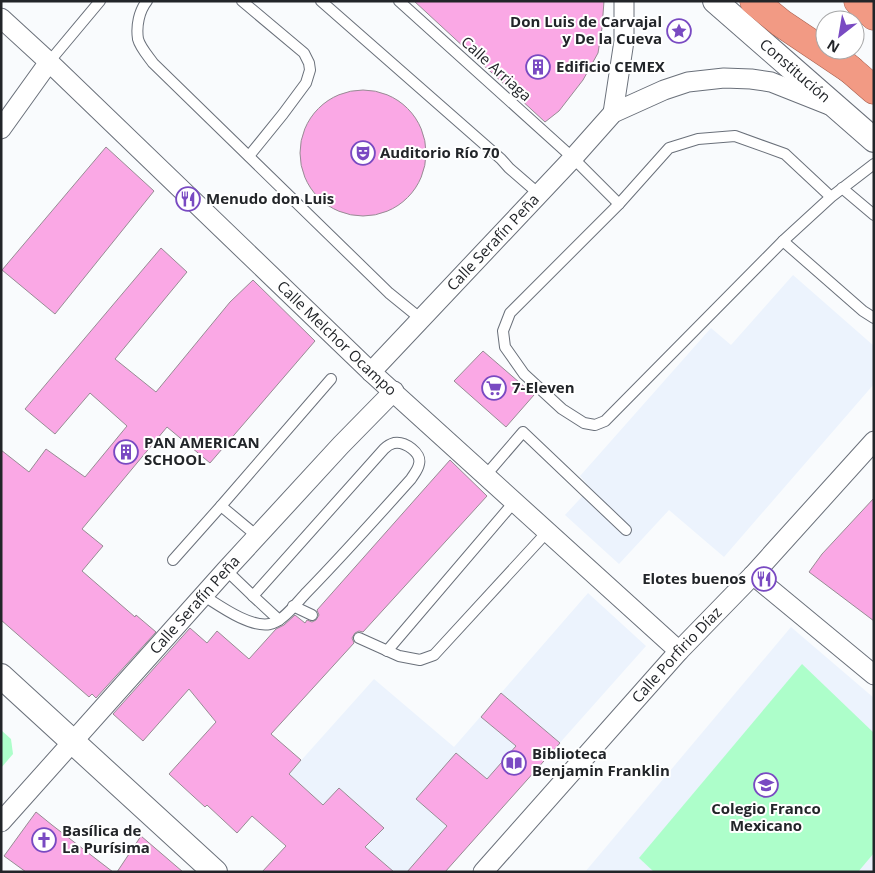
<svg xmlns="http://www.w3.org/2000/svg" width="875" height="873" viewBox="0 0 875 873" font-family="'Open Sans',sans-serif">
<rect width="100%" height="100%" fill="#f9fbfd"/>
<g fill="#ecf3fd">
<path d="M 793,275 L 874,346 L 874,384 L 724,557 L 669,510 L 619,564 L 565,515 L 590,488 L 580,476 L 711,328 L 731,345 Z"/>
<path d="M 588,593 L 646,646 L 445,872 L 343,872 L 384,827 L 339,788 L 323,805 L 289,774 L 374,679 L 454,747 Z"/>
<path d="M 791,627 L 874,698 L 874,872 L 585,872 Z"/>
</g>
<g fill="#adfeca">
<path d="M 802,664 L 874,733 L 874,853 L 858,872 L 654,872 L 639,858 Z"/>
<path d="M 1,730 L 11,739 L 13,754 L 1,768 Z"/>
</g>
<g fill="#faa8e5" stroke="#978c94">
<path d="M 414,1 L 604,1 L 602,28 L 598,53 L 583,80 L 559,111 L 545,122 Z"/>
<circle cx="363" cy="153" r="63"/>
<path d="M 106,147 L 154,191 L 55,314 L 2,270 Z"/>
<path d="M 161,248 L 187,272 L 115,359 L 156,392 L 230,302 L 253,280 L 315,341 L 210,463 L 167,427 L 82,529 L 103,546 L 82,571 L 135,617 L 136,615 L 156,632 L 96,698 L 92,694 L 89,697 L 1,620 L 1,450 L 29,472 L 46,449 L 85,477 L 127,426 L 90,393 L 55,434 L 25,409 Z"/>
<path d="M 483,351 L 534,395 L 506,427 L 454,381 Z"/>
<path d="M 450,460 L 487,496 L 363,632 L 359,631 L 355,633 L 352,638 L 354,643 L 271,734 L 301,760 L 289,774 L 323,805 L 339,788 L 384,828 L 365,847 L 394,872 L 262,872 L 286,846 L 252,816 L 237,833 L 207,805 L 205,807 L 169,774 L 216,722 L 189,689 L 143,741 L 113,714 L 190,628 L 207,643 L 217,631 L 249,659 L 276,629 L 284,625 L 295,615 L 305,623 L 307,620 L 312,622 L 316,620 L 319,615 L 317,610 Z"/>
<path d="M 874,498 L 874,621 L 809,572 L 822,554 Z"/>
<path d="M 501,693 L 560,743 L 445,872 L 407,872 L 447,826 L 416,799 L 456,753 L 487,779 L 516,746 L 481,717 Z"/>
<path d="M 36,812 L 52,825 L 113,872 L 26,872 L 4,856 Z"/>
<path d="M 141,836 L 183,872 L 117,872 Z"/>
</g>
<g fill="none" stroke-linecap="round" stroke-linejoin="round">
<g stroke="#6a707a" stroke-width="12">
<g id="service">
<path d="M 147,1 C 139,11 136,26 138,39 C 140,47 148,56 153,63 L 389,293 L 421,319"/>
<path d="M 242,1 L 304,53 L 309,63 L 310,70 L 306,83 L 283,114 L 249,156"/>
<path d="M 321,1 L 501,159 L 509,168 L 539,194"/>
<path d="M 399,1 L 573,158 L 619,204"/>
<path d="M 49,62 L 100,1"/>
<path d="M 842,188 L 874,215"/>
<path d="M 831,197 L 785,154 L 735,136 L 698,139 L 669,148 L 619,204 L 510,313 L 503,331 L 505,347 L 524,374 L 562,409 L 584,423 L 595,425 L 605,421 L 783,241 L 831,197 L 874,164"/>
<path d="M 783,241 L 863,311 L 874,318"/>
<path d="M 486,475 L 523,432 L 626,530"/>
<path d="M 257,536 L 221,506 L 331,379"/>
<path d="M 173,560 L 221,506"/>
<path d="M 204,596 C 220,606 250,628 270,624 C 283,622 298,601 307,592 C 343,555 377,517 411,479 C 414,474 418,470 419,464 C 422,453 405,441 394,443 C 390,444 387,446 384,449 L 253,596 L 226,570"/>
<path d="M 253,596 L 279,620"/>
<path d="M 293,606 L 312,615"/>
<path d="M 359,638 L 399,656 L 420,660 L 434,655 L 548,531"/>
<path d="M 387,651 L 515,501"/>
</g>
</g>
<g stroke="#6a707a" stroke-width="21">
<g id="minor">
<path id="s1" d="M 1,18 L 49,62 L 371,372 L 679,651"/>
<path d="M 613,113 L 624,41 L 624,1"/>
<path d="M 1,129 L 49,62"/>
<path id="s2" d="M 371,372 L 573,158 L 613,113 L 664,90 L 688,82 L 724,78 L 751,79 L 771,82 L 829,105"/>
<path d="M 753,575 L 874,675"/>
<path id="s3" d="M 1,822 L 226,570 L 341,445 L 394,391"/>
<path id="s4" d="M 483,872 L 679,651 L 753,575 L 874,441"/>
</g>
</g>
<g stroke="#6a707a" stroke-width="26">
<g id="tertiary">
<path id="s5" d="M 715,1 L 874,140"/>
<path d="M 1,676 L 215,872"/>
</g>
</g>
<g stroke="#a76150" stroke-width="29">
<g id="trunk">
<path d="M 754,1 L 781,23 L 851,70"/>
<path d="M 858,1 L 874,16"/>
<path d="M 837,58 L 874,90"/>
</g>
</g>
<use href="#service" stroke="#fff" stroke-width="10"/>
<use href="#minor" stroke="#fff" stroke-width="19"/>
<use href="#tertiary" stroke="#fff" stroke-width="24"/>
<use href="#trunk" stroke="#f29a84" stroke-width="28"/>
</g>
<defs>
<g id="sight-ring" transform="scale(1.25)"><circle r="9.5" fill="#fff" stroke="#794ac2" stroke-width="1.5"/><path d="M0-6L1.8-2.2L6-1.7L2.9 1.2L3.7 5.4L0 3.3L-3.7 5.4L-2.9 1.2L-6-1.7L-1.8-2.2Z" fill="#794ac2"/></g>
<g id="building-ring" transform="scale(1.25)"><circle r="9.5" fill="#fff" stroke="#794ac2" stroke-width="1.5"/><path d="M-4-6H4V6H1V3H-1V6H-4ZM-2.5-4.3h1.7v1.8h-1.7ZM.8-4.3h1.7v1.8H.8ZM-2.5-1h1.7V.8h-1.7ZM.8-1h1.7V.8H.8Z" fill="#794ac2"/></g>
<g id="theatre-ring" transform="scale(1.25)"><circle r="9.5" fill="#fff" stroke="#794ac2" stroke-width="1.5"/><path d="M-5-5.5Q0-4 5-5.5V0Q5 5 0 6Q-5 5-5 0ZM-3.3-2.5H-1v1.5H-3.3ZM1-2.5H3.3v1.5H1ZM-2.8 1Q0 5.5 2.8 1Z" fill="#794ac2"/></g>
<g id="restaurant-ring" transform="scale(1.25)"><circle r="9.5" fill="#fff" stroke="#794ac2" stroke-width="1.5"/><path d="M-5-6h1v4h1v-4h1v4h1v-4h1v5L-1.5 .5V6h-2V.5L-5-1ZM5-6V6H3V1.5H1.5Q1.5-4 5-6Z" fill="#794ac2"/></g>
<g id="supermarket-ring" transform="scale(1.25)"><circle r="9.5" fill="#fff" stroke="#794ac2" stroke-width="1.5"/><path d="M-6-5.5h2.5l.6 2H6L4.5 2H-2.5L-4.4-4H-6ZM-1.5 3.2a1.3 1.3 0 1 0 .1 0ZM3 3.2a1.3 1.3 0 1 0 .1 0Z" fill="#794ac2"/></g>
<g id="library-ring" transform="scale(1.25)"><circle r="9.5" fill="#fff" stroke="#794ac2" stroke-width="1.5"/><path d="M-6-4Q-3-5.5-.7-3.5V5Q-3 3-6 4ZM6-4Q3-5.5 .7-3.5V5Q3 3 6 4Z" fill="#794ac2"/></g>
<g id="school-ring" transform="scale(1.25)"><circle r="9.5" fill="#fff" stroke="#794ac2" stroke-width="1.5"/><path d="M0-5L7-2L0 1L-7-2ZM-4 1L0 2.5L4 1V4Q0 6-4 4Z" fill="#794ac2"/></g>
<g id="church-ring" transform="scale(1.25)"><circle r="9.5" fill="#fff" stroke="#794ac2" stroke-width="1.5"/><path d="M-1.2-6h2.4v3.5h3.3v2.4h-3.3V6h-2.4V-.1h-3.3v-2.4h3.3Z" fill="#794ac2"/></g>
</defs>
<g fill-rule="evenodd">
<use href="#sight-ring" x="679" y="31"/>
<use href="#building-ring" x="538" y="67"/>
<use href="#theatre-ring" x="363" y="153"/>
<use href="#restaurant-ring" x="188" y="199"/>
<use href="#supermarket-ring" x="494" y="388"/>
<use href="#building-ring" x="126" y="452"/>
<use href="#restaurant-ring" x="764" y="579"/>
<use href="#library-ring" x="514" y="763"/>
<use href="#school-ring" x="766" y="785"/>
<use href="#church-ring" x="44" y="840"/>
</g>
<g text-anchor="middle" stroke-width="4" stroke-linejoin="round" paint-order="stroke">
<g font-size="15" font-weight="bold" fill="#222529" stroke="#fff" text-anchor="start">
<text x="662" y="27" text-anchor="end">Don Luis de Carvajal<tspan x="662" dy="17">y De la Cueva</tspan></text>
<text x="556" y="72">Edificio CEMEX</text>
<text x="380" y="158">Auditorio Río 70</text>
<text x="206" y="204">Menudo don Luis</text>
<text x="512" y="393">7-Eleven</text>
<text x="144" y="448">PAN AMERICAN<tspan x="144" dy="17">SCHOOL</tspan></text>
<text x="746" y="584" text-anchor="end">Elotes buenos</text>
<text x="532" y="759">Biblioteca<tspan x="532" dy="17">Benjamin Franklin</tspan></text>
<text x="766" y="814" text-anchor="middle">Colegio Franco<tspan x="766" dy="17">Mexicano</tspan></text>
<text x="62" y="836">Basílica de<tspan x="62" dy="17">La Purísima</tspan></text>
</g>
<g font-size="15" fill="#222529" stroke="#fff">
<text transform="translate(496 69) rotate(42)" y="5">Calle Arriaga</text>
<text dy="5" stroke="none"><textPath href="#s5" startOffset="106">Constitución</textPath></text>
<text dy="5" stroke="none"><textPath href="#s2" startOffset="178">Calle Serafín Peña</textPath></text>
<text dy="5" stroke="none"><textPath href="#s1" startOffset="464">Calle Melchor Ocampo</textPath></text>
<text dy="5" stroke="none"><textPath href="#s3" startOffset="291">Calle Serafín Peña</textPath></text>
<text dy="5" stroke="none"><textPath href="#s4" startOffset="291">Calle Porfirio Díaz</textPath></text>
</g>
</g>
<rect width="875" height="873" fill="none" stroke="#222529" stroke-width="5"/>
<g transform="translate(840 35) rotate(211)"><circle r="24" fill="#ffffff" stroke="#a7a8a9"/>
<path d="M0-4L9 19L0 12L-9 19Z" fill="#794ac2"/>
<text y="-8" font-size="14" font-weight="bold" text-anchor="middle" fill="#222529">N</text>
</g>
</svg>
